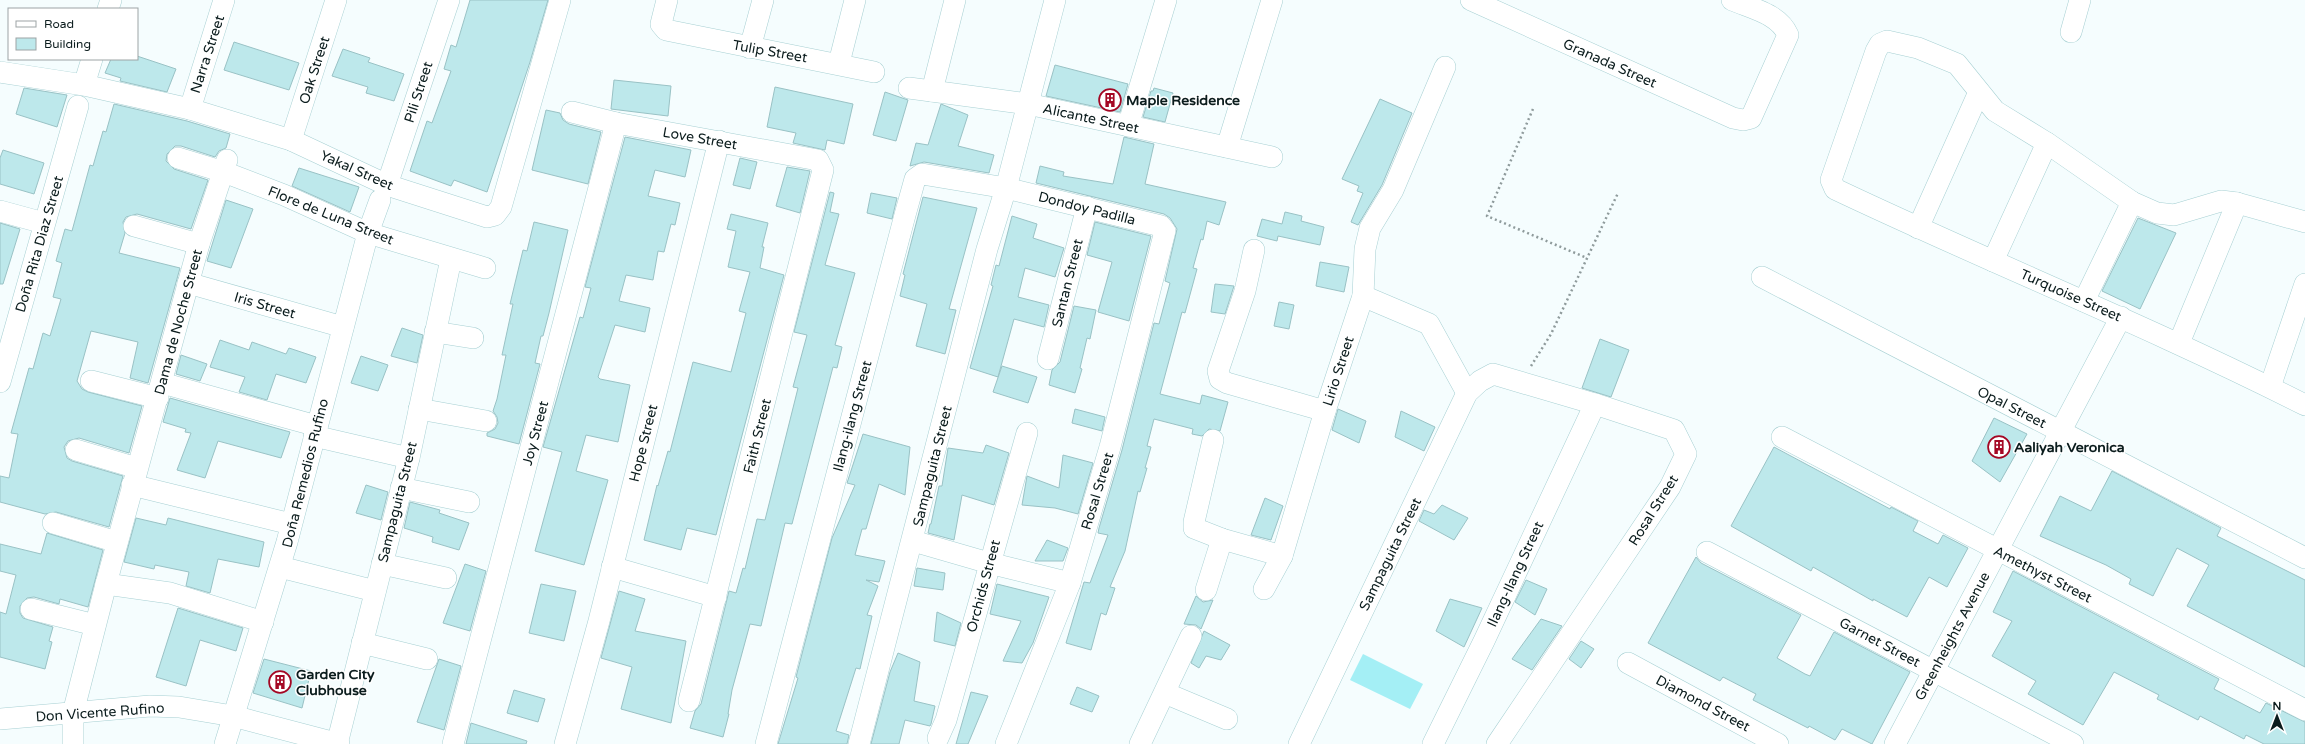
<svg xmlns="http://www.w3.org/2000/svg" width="2305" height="744" viewBox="0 0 2305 744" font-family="'Varela Round',sans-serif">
<rect width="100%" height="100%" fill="#f5fdfe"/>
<path fill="#a4eff5" d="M 1363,654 L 1423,684 L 1410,709 L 1350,680 Z"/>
<g fill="#bde8eb" stroke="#99c2c5">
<path d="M 470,0 L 548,0 L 530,62 L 487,192 L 454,180 L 451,186 L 410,171 L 427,121 L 432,123 L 451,71 L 444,69 L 451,45 L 456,47 Z"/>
<path d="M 234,42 L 299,63 L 289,90 L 224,70 Z"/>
<path d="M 343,49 L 370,58 L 368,62 L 404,74 L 394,101 L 366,93 L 368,87 L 332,76 Z"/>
<path d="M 137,56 L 176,69 L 167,92 L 120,81 L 121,78 L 105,73 L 111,59 L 137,59 Z"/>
<path d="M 1055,65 L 1128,84 L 1120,112 L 1046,96 Z"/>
<path d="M 614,80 L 671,86 L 668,116 L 611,109 Z"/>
<path d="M 775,87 L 853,104 L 844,144 L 827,140 L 825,150 L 793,143 L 796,133 L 767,127 Z"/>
<path d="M 24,88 L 67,95 L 57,127 L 16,114 Z"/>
<path d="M 1154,88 L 1173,93 L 1165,122 L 1143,117 L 1151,91 L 1153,91 Z"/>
<path d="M 885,92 L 908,100 L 896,141 L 873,135 Z"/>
<path d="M 1380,99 L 1412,113 L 1382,185 L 1358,225 L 1351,222 L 1363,193 L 1357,191 L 1359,186 L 1342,179 Z"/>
<path d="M 114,104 L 187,121 L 230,134 L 226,148 L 219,151 L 215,157 L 181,146 L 175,146 L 167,154 L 166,161 L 174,169 L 208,180 L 191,229 L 137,214 L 126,217 L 123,222 L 125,233 L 119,253 L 180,268 L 148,383 L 130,378 L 138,342 L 91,331 L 77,381 L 82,389 L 88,392 L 142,406 L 129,453 L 79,438 L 68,441 L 64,447 L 67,458 L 72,461 L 123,476 L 109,527 L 56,512 L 45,514 L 0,502 L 0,476 L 9,478 L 18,434 L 11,433 L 29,368 L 33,369 L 43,333 L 50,336 L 61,299 L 53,297 L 62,263 L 56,261 L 65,229 L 72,231 L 90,165 L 93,166 L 103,131 L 106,132 Z"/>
<path d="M 941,104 L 968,115 L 958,146 L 994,155 L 989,173 L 924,162 L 910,166 L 916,143 L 928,145 Z"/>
<path d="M 546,110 L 560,113 L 563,120 L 569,124 L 601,132 L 588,184 L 532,170 Z"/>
<path d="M 625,137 L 691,150 L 685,177 L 655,170 L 648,196 L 680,203 L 675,225 L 671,224 L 664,252 L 658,251 L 653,280 L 626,275 L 619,301 L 650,308 L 645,332 L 615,325 L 598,377 L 600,379 L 630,385 L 618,442 L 586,435 L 576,471 L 608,480 L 584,565 L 535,551 L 562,452 L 543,447 L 580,317 L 583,318 L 591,288 L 585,287 Z"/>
<path d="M 1124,137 L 1154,144 L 1145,184 L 1226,202 L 1219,225 L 1207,221 L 1203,240 L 1201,239 L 1193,268 L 1197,269 L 1185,313 L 1182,312 L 1160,394 L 1200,404 L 1202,395 L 1228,402 L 1220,431 L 1209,429 L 1202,436 L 1192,434 L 1193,429 L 1154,419 L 1147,446 L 1151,447 L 1145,468 L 1147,468 L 1140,492 L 1138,491 L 1125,551 L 1110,587 L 1115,588 L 1106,615 L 1101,613 L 1091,650 L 1066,643 L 1084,582 L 1090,583 L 1108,535 L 1098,533 L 1099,528 L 1122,450 L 1154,323 L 1159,324 L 1170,283 L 1165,281 L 1177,229 L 1170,218 L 1164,214 L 1036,183 L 1040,166 L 1064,172 L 1063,176 L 1113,184 Z"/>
<path d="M 3,150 L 44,163 L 34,194 L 0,184 L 0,158 Z"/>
<path d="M 740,158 L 757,162 L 750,189 L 733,185 Z"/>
<path d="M 787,167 L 810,171 L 800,213 L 776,206 Z"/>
<path d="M 299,168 L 359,187 L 350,212 L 292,186 Z"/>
<path d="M 830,192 L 834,193 L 830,212 L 839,214 L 825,265 L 855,273 L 835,345 L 842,347 L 837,368 L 833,367 L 792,524 L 785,523 L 761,626 L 750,624 L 732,690 L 728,714 L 729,714 L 723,737 L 690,728 L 695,711 L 701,704 L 729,591 L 736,593 L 743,568 L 745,569 L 757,519 L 765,520 L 798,388 L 793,387 L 807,335 L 794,332 Z"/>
<path d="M 871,193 L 897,198 L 892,219 L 867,213 Z"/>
<path d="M 923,197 L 977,208 L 949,309 L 956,310 L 945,354 L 916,346 L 927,304 L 900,296 L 905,275 L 903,274 Z"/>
<path d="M 226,200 L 253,209 L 231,268 L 207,261 Z"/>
<path d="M 1285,212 L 1302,216 L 1301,221 L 1324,227 L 1320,245 L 1278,236 L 1277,241 L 1257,236 L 1262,219 L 1282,224 Z"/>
<path d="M 731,214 L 768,223 L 762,247 L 764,247 L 760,268 L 784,275 L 716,535 L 687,528 L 681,550 L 644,540 L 657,485 L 658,486 L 668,451 L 670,452 L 693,362 L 731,372 L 746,313 L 739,311 L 750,272 L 728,267 L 736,231 L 727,229 Z"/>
<path d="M 1012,216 L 1037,224 L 1033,238 L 1064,248 L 1055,277 L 1025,268 L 1018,297 L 1049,305 L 1044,327 L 1014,319 L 998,377 L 970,368 L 993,286 L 991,285 L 996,265 L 999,266 Z"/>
<path d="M 2138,218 L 2176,233 L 2140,309 L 2102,291 Z"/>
<path d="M 534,222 L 568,230 L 549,313 L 543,336 L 541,336 L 535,363 L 540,364 L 519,444 L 487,436 L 487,433 L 495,429 L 498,423 L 497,417 L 493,411 L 497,399 L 506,355 L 502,355 L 513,304 L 510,304 L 523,250 L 527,251 Z"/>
<path d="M 1095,222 L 1151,236 L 1129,321 L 1098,312 L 1112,262 L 1087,255 Z"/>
<path d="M 0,223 L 20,229 L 3,284 L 0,284 Z"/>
<path d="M 1320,262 L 1349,267 L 1344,292 L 1316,286 Z"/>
<path d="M 1215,284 L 1234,286 L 1225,314 L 1211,312 Z"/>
<path d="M 1279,302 L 1294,305 L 1289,329 L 1274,326 Z"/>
<path d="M 1074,306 L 1096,310 L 1090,339 L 1087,338 L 1080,368 L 1082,369 L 1075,393 L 1049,385 L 1052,370 L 1060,362 Z"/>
<path d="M 402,328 L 423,335 L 417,363 L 391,356 Z"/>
<path d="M 1600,339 L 1629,350 L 1611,397 L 1582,388 Z"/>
<path d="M 220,340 L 249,350 L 252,342 L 286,354 L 289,348 L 316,357 L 306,383 L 276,374 L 267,400 L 239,392 L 245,377 L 210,367 Z"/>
<path d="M 181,355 L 207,364 L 200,381 L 176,374 Z"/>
<path d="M 361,356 L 388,365 L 378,391 L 351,383 Z"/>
<path d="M 1002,366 L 1037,377 L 1028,403 L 993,392 Z"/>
<path d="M 170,398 L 290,432 L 281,458 L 218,441 L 205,478 L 177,470 L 191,433 L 185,432 L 186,429 L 163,422 Z"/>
<path d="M 1075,409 L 1105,417 L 1102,431 L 1072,423 Z"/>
<path d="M 1338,409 L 1366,421 L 1359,443 L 1332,430 Z"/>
<path d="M 1401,411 L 1435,427 L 1424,451 L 1395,437 Z"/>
<path d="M 1994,418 L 2027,434 L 2000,482 L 1972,461 Z"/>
<path d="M 863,434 L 910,447 L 905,495 L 879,484 L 866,529 L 862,529 L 855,555 L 885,561 L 879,582 L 866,580 L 878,586 L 867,615 L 872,616 L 860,669 L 856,668 L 836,731 L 849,735 L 847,744 L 778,744 L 798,678 L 796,677 L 832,538 L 855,485 L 847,483 Z"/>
<path d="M 986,445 L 1009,453 L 994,505 L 962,495 L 954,540 L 928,533 L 930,524 L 931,524 L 939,486 L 942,486 L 948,448 L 983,453 Z"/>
<path d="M 1774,447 L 1890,509 L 1891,507 L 1918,521 L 1913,531 L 1938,544 L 1943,535 L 1968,548 L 1947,587 L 1929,577 L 1907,617 L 1873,599 L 1873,601 L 1813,567 L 1811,571 L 1731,526 Z"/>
<path d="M 1063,455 L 1093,463 L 1078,514 L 1055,508 L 1022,505 L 1027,476 L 1059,488 Z"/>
<path d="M 2112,471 L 2221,528 L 2217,536 L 2305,580 L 2305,667 L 2187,606 L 2209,565 L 2177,548 L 2153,596 L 2129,584 L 2131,579 L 2106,565 L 2040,536 L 2060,496 L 2091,511 Z"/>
<path d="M 366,485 L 388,492 L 381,520 L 356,513 Z"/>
<path d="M 1265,498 L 1283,506 L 1271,540 L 1251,535 Z"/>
<path d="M 410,502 L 440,510 L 439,513 L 469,523 L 459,550 L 432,542 L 433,537 L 404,528 Z"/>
<path d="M 1442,505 L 1468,518 L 1454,540 L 1419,521 L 1424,510 L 1434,514 Z"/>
<path d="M 136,518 L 166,525 L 168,518 L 264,542 L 259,567 L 218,559 L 210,593 L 186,586 L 189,572 L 155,565 L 154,569 L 124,562 Z"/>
<path d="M 47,533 L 103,550 L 88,607 L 60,599 L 59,604 L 34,597 L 27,598 L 20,606 L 20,613 L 23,618 L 53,627 L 49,641 L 52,642 L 45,669 L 0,657 L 0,612 L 6,614 L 16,575 L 0,571 L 0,544 L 41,554 Z"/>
<path d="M 1047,540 L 1068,548 L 1063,561 L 1035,561 Z"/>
<path d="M 1696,557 L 1701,563 L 1801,615 L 1777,658 L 1805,674 L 1810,676 L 1834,632 L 1910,672 L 1872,744 L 1842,729 L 1835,740 L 1809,726 L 1808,728 L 1753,700 L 1756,694 L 1723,677 L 1720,681 L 1648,643 Z"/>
<path d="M 465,564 L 486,571 L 470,631 L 443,623 Z"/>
<path d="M 917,568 L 945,573 L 943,590 L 914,586 Z"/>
<path d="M 2013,571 L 2219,679 L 2214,689 L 2260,713 L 2266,703 L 2305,722 L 2305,744 L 2264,744 L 2246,735 L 2244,739 L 2200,716 L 2198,720 L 2157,699 L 2159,695 L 2114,672 L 2083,725 L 2028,694 L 2036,681 L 1992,656 L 2012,621 L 1993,612 Z"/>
<path d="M 1526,580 L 1547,589 L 1535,615 L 1515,602 Z"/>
<path d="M 541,584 L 576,591 L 564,641 L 529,633 Z"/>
<path d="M 997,584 L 1049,597 L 1033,643 L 1022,663 L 1003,661 L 1021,621 L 990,614 Z"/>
<path d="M 619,591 L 645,599 L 635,631 L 686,641 L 671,723 L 621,709 L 632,667 L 601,658 Z"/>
<path d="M 1196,596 L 1203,602 L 1213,600 L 1201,629 L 1196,625 L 1184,624 Z"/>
<path d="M 1450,599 L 1482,608 L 1464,647 L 1436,631 Z"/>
<path d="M 178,608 L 243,628 L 236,651 L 200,640 L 186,686 L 156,677 Z"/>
<path d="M 937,612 L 961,623 L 955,646 L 934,641 Z"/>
<path d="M 1541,619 L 1562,626 L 1532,670 L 1512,659 Z"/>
<path d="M 1204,631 L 1230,645 L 1221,660 L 1206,656 L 1199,668 L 1191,663 Z"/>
<path d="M 1581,641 L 1594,649 L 1581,668 L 1569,659 Z"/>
<path d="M 898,653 L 920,662 L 914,701 L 935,706 L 931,724 L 930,726 L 905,720 L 899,744 L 871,744 L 890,672 Z"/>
<path d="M 264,659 L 311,671 L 302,708 L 253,693 Z"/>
<path d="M 439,659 L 461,666 L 444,730 L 417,722 Z"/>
<path d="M 1077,687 L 1099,696 L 1092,712 L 1070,704 Z"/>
<path d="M 514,690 L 545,699 L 538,722 L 507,713 Z"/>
<path d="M 971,692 L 988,696 L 968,744 L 956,744 Z"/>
<path d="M 471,723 L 527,741 L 526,744 L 466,744 Z"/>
</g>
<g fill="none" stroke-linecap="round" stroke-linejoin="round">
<g stroke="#a7d0d3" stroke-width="22">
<g id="minor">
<path d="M 667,0 L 661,24 L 666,30 L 874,72"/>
<path d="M 1471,0 L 1733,118 L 1743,120 L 1751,118 L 1788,35 C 1779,14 1753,9 1732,0"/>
<path d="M 108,9 L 111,0"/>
<path d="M 2071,32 L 2080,0"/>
<path d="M 750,48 L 763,0"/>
<path d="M 839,63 L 855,0"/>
<path d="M 0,72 L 84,85 L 190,109 L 291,140 L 387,185 L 487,217 L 495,215 L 501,207 L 560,0"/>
<path d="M 84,85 L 92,59"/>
<path d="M 909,88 L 1028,104 L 1272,157"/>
<path d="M 932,91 L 955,0"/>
<path d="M 190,109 L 224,0"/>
<path d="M 572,112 L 616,123 L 818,160 L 823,170 L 689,701"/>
<path d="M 1128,126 L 1166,0"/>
<path d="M 291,140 L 336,0"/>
<path d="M 1227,147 L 1272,0"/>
<path d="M 178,158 L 224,172 L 284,195 L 368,233 L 485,268"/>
<path d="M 387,185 L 449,0"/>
<path d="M 0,211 L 44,223"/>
<path d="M 2305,222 L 2237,203 L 2221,201 L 2174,215 L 2157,213 L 2132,202 L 2047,143 L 1995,111 L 1957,64 L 1918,48 L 1887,41 L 1880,44 L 1876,51 L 1831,180 L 1835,189 C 1991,263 2151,327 2305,405"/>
<path d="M 134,226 L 199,244"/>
<path d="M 1918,228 L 1979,92"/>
<path d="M 1254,250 L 1245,291 L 1218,371 L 1220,379 L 1227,383 L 1325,411"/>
<path d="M 1993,261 L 2047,143"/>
<path d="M 1762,277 L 2305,558"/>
<path d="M 188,283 L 343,327"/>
<path d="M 1363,296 L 1365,249 L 1370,228 L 1393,190 L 1445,67"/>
<path d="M 2084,301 L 2132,202"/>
<path d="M 435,332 L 473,338"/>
<path d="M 2179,343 L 2237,203"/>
<path d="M 1048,359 L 1087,207"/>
<path d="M 91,381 L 158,398"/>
<path d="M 0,382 L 78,106"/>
<path d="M 162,383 L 317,426"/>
<path d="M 2270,387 L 2305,284"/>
<path d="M 419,409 L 486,421"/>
<path d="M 314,436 L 409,458"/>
<path d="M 1782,437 L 2305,710"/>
<path d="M 1213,440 L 1194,522 L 1194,528 L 1222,539 L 1282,556"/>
<path d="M 76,450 L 137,468"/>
<path d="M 132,485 L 291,524"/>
<path d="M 401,488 L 469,502"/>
<path d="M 53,523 L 117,542"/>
<path d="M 913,541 L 989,563 L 1070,583"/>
<path d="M 1707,552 L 2073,744"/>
<path d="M 382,564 L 446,578"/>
<path d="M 280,567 L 375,591"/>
<path d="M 612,567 L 716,597"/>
<path d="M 106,584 L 170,593 L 263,622"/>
<path d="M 1264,589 L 1282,556 L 1325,411 L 1363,296 L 1429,324 L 1467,393"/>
<path d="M 1206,590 L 1222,539"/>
<path d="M 31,609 L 95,625"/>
<path d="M 362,643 L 427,659"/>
<path d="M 1628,663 L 1778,744"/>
<path d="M 1165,693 L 1227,719"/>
<path d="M 0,719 L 150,706 L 179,707 L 233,716 L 339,744"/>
<path d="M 938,738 L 946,720 L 1027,433"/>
<path d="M 73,744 L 73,713 L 106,584 L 199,244 L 227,160"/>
<path d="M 225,744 L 287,542 L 368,233 L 380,200"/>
<path d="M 337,744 L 409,458 L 451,259"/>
<path d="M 453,744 L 616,123"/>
<path d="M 565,744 L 599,621 L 719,141"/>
<path d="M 766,744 L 905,215 L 915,179 L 922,174 L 1006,188 L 1161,226 L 1165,231 L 1110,447 L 1070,583 L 1006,744"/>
<path d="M 859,744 L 987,249 L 1006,188 L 1055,0"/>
<path d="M 1140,744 L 1191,636"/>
<path d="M 1299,744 L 1467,393 L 1480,381 L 1493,374 L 1595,404 L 1674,430 L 1686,454 L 1670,487 L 1497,744"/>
<path d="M 1433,744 L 1484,641 L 1595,404"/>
<path d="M 1895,744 L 2121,317"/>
</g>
</g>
<g stroke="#8f9b9c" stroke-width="2.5" stroke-dasharray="2 3" stroke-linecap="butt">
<path d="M 1533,109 L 1487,216 L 1587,258"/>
<path d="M 1531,366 L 1551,334 L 1618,193"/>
</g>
<use href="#minor" stroke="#fff" stroke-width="21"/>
</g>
<defs>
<g id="building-ring" transform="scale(1.15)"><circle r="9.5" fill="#fff" stroke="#a40724" stroke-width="1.5"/><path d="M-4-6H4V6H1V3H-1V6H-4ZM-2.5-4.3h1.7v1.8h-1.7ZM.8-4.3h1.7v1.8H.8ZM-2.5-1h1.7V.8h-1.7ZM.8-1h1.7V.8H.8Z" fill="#a40724"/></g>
</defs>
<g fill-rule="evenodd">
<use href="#building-ring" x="1110" y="100"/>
<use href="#building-ring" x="1999" y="447"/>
<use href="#building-ring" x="280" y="682"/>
</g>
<g text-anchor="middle" stroke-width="3" stroke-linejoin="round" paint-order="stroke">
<g font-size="14" fill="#0b1c1d" stroke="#fff">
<text transform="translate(770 51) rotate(10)" y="5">Tulip Street</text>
<text transform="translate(207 54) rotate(-72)" y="5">Narra Street</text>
<text transform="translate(1610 63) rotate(24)" y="5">Granada Street</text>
<text transform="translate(314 70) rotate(-72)" y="5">Oak Street</text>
<text transform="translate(418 92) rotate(-72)" y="5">Pili Street</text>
<text transform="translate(1091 118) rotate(12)" y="5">Alicante Street</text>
<text transform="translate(700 138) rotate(10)" y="5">Love Street</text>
<text transform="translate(357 170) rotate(24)" y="5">Yakal Street</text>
<text transform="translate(1087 208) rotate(14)" y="5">Dondoy Padilla</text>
<text transform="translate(331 215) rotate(22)" y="5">Flore de Luna Street</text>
<text transform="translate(39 244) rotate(-74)" y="5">Doña Rita Diaz Street</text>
<text transform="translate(1067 283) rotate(-76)" y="5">Santan Street</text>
<text transform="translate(2071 295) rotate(24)" y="5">Turquoise Street</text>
<text transform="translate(265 305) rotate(16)" y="5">Iris Street</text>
<text transform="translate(178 322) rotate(-75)" y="5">Dama de Noche Street</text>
<text transform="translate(1338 371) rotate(-72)" y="5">Lirio Street</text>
<text transform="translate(2012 407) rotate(27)" y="5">Opal Street</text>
<text transform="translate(852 416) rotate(-75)" y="5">Ilang-ilang Street</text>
<text transform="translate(535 433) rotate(-75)" y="5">Joy Street</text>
<text transform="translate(757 436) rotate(-76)" y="5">Faith Street</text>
<text transform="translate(643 443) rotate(-76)" y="5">Hope Street</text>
<text transform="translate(932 466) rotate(-76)" y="5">Sampaguita Street</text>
<text transform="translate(305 473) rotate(-76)" y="5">Doña Remedios Rufino</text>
<text transform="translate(1097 491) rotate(-73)" y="5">Rosal Street</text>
<text transform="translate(397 502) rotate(-76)" y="5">Sampaguita Street</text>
<text transform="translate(1653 510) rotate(-58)" y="5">Rosal Street</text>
<text transform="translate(1390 554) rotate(-64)" y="5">Sampaguita Street</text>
<text transform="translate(1515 574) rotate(-65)" y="5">Ilang-Ilang Street</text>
<text transform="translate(2043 574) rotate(27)" y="5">Amethyst Street</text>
<text transform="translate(983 586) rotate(-75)" y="5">Orchids Street</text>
<text transform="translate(1952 636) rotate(-62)" y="5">Greenheights Avenue</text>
<text transform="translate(1880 642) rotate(28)" y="5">Garnet Street</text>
<text transform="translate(1703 703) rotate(28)" y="5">Diamond Street</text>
<text transform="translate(100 712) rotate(-4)" y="5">Don Vicente Rufino</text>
</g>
<g font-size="14" font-weight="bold" fill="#0b1c1d" stroke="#fff" text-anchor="start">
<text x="1126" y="105">Maple Residence</text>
<text x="2014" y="452">Aaliyah Veronica</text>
<text x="296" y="679">Garden City<tspan x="296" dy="16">Clubhouse</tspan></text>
</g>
</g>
<rect x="8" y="8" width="130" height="52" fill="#ffffff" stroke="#9da4a5"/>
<rect x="16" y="21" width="20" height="6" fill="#ffffff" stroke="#9da4a5"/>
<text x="44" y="28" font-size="12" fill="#0b1c1d">Road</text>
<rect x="16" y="38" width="20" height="12" fill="#bde8eb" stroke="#9da4a5"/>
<text x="44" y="48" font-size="12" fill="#0b1c1d">Building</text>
<g transform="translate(2277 716)" stroke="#ffffff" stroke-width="3" paint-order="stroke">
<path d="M0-3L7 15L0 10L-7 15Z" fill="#0b1c1d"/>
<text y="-6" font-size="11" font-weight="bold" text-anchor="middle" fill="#0b1c1d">N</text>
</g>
</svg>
